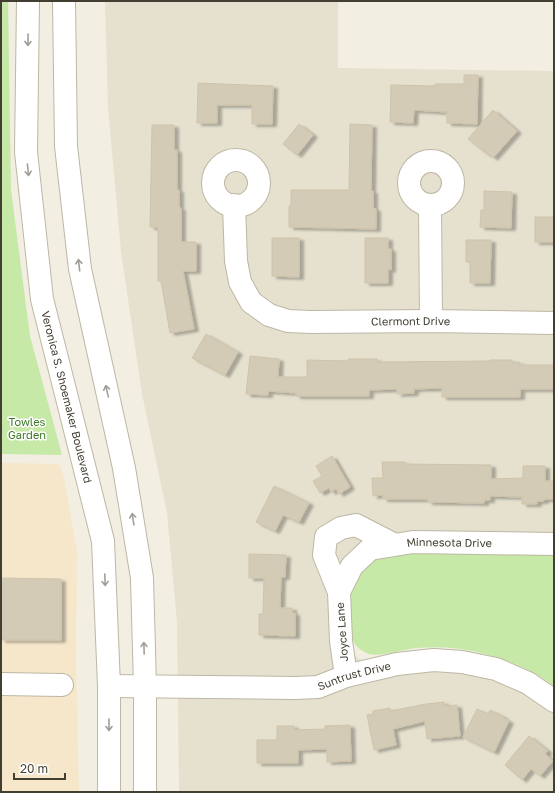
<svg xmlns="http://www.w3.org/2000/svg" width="555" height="793" viewBox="0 0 555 793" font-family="'Golos Text',sans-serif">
<defs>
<filter id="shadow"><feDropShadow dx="4.5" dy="2.5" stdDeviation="1" flood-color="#0004"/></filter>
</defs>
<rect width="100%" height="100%" fill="#f2eee1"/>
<path fill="#e6e1cf" d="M 105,1 L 338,1 L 338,68 L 554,71 L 554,546 L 388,545 L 360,559 L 349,650 L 358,658 L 366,662 L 434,655 L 554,697 L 554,792 L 179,792 L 177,622 L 167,513 L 142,394 L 121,252 L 108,107 Z"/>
<path fill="#f6e7ca" d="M 1,463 L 59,464 L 63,475 L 77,550 L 76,661 L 79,792 L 1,792 Z"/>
<g fill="#c6e9a7">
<path d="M 1,1 L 8,1 L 11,190 L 30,336 L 62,455 L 1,454 Z"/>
<path d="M 388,553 L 554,554 L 554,687 C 542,676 529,670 515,664 C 482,651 453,645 417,648 C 404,649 381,657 369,654 C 364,652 357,648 355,644 C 346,629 346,590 357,576 C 360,572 372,560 377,558 C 380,556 384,555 388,553 Z"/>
</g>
<g fill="#d3cbb6" stroke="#cfc3a9" filter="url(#shadow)">
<path d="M 464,75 L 478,75 L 477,124 L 447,123 L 447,112 L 414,110 L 413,123 L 390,122 L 391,85 L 435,86 L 435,84 L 464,84 Z"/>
<path d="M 198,83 L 273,86 L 272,124 L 252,124 L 252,105 L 217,105 L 217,123 L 197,123 Z"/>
<path d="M 493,110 L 517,131 L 493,158 L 488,153 L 487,154 L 468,139 Z"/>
<path d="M 299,124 L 313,135 L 297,155 L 283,144 Z"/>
<path d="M 350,124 L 372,125 L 371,191 L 373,191 L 373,208 L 376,209 L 376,229 L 289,227 L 289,206 L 291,206 L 291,190 L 349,190 Z"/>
<path d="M 152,125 L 174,125 L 174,150 L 177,150 L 177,190 L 179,190 L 179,208 L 181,208 L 181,242 L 196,242 L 196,271 L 183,271 L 194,329 L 170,333 L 161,281 L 158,281 L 158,227 L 150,227 Z"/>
<path d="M 484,191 L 512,192 L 511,228 L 480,227 L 481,210 L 484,210 Z"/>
<rect x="535" y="217" width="19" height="25"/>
<path d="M 272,238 L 299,238 L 299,277 L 272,276 Z"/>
<path d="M 365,238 L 388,238 L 388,249 L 391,249 L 391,270 L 388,269 L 388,283 L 365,283 Z"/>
<path d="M 466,240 L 491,240 L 490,283 L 470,283 L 470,262 L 466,262 Z"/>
<path d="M 206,334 L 238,352 L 225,375 L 192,358 Z"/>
<path d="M 250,356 L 279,359 L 278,377 L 307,377 L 307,360 L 348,361 L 348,359 L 377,359 L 377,362 L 490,361 L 490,360 L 512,360 L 512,363 L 520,362 L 520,365 L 554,365 L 554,389 L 520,389 L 520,397 L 442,397 L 442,388 L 414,389 L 414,393 L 397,394 L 397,389 L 369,390 L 369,396 L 296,396 L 296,393 L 268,391 L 268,395 L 246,394 Z"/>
<path d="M 332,456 L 350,487 L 339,494 L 336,489 L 331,492 L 329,488 L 320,493 L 313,481 L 322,476 L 316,466 Z"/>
<path d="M 382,462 L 405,462 L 405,464 L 491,465 L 491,479 L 523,478 L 523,466 L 545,466 L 545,481 L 554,481 L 554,499 L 544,499 L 544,501 L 537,501 L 537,504 L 522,504 L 522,497 L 490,496 L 490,500 L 484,500 L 484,503 L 428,502 L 428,499 L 383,499 L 383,495 L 373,496 L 372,478 L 383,478 Z"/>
<path d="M 274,486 L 309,503 L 299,522 L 283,515 L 275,531 L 256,522 Z"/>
<path d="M 249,554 L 286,555 L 285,577 L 281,577 L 280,608 L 292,608 L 292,613 L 295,613 L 295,636 L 259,635 L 259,614 L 263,614 L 264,578 L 249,578 Z"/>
<path d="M 1,578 L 61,579 L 61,640 L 1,640 Z"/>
<path d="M 444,702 L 444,706 L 457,705 L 460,736 L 427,739 L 425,721 L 393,729 L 396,745 L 374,750 L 367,715 L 373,714 L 373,711 L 390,708 L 390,711 L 426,704 Z"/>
<path d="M 477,709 L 488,714 L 490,710 L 504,717 L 503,718 L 509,721 L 494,752 L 463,737 Z"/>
<path d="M 350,725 L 351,761 L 327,762 L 327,749 L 298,750 L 298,763 L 257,763 L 257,740 L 277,740 L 277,726 L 294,726 L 294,730 L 325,729 L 325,726 Z"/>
<path d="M 529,736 L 548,751 L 545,754 L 553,761 L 540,776 L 531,769 L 522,780 L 505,765 Z"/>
</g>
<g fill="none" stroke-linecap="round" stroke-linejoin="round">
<g stroke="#bdb7a4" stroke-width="24">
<g id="minor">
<path id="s1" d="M 28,1 L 26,152 L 42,299 L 103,541 L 109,686 L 109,792"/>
<path d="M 64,1 L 66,146 L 80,269 L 124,468 L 142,578 L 145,687 L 145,792"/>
<circle cx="236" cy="183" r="23"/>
<circle cx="431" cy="183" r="22"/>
<path id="s2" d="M 234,205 L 236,261 L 240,282 L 251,302 L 269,315 L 288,321 L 311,322 L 431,321 L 554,323"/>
<path d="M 430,205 L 431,321"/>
<path d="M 339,592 L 324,555 L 326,537 L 341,528 L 356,525 L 393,544"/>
<path id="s3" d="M 346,676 L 341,641 L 339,592 L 352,566 L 370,549 L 413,542 L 554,544"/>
<path d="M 1,684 L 62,685"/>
<path id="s4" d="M 109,686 L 296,688 L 318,687 L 346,676 L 397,664 L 434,660 L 462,662 L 496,669 L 528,683 L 554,701"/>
</g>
</g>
<use href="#minor" stroke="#fff" stroke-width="22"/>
</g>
<defs><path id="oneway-shaft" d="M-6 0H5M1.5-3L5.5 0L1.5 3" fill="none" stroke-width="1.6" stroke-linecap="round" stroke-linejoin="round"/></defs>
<g stroke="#a19e98">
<use href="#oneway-shaft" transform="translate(28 40) rotate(91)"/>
<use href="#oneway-shaft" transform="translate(28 170) rotate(84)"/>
<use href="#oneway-shaft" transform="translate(79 265) rotate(-97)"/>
<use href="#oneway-shaft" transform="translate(107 391) rotate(-103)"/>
<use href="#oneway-shaft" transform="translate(133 519) rotate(-99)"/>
<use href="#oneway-shaft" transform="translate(105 580) rotate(88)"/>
<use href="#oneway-shaft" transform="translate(144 648) rotate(-92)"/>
<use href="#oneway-shaft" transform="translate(109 725) rotate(90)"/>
</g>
<g text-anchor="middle" stroke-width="3" stroke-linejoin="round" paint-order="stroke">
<g font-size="11" fill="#433e32" stroke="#fff">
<text dy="4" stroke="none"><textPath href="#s2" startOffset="265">Clermont Drive</textPath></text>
<text dy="4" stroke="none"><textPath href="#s1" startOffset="400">Veronica S. Shoemaker Boulevard</textPath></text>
<text dy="4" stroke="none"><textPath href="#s3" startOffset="218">Minnesota Drive</textPath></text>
<text transform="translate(342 632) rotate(-94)" y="4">Joyce Lane</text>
<text dy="4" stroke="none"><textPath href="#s4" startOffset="247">Suntrust Drive</textPath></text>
</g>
<g font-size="11" fill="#3c7724" stroke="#fff">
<text x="27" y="426">Towles<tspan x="27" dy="13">Garden</tspan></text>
</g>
</g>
<rect width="555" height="793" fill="none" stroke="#433e32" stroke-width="4"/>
<path d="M14 773v6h51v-6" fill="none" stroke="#433e32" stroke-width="2"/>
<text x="20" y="773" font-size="12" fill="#433e32" stroke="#ffffff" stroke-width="3" paint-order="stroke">20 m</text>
</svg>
